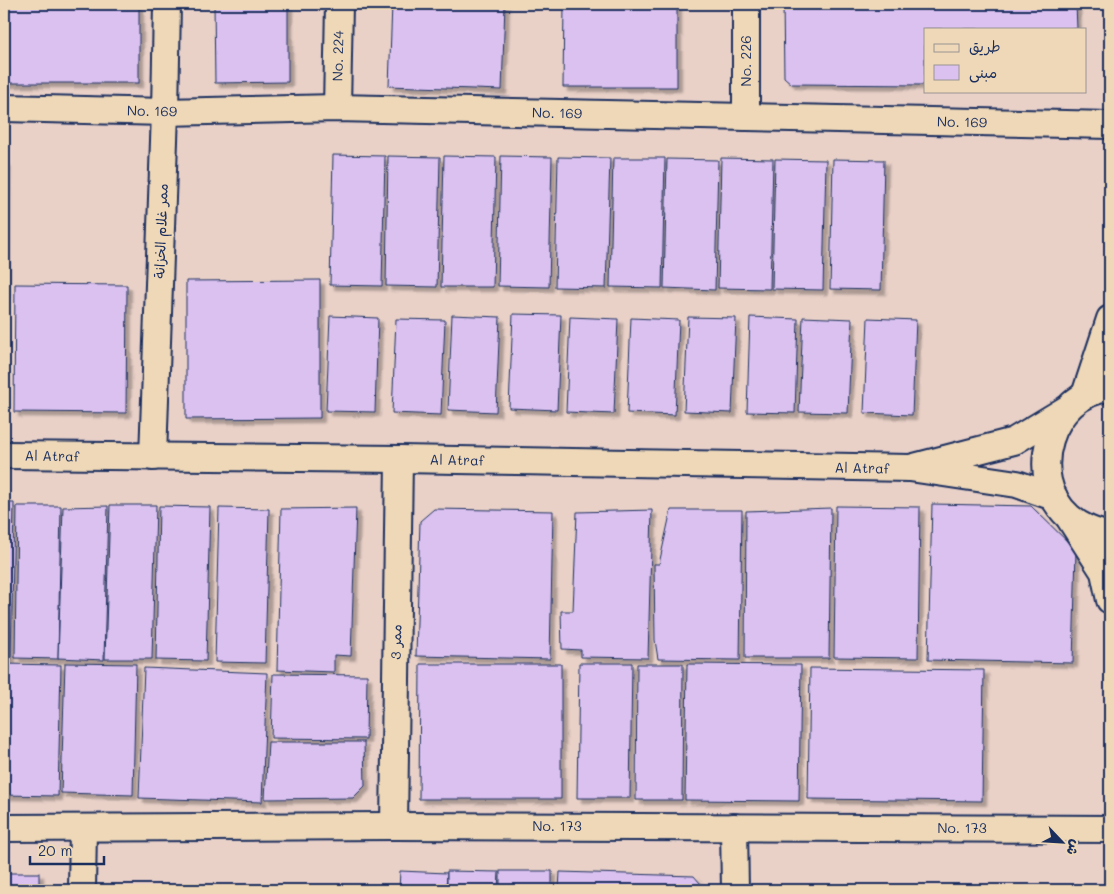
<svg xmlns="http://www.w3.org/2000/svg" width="1114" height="894" viewBox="0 0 1114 894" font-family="Mali,'Playpen Sans Arabic',sans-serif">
<defs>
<filter id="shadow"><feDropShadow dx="4.5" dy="4.5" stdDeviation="1" flood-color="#0004"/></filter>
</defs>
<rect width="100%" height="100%" fill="#e9d1c8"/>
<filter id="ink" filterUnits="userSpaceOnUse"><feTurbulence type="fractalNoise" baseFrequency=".02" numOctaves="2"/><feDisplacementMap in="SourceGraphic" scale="10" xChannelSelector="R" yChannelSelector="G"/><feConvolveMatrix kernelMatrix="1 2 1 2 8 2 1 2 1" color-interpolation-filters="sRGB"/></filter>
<g filter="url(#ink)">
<g fill="#dac1f0" stroke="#1b2f5e" filter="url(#shadow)">
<rect x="4" y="4" width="135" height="79"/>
<path d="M 214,4 L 288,4 L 288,82 L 215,83 Z"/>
<path d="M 392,4 L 505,4 L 502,90 L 389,86 Z"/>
<path d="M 564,4 L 677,4 L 677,87 L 563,87 Z"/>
<path d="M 783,4 L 1076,4 L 1077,29 L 925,29 L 925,85 L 792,84 L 784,77 Z"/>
<path d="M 333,155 L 385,156 L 382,286 L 330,285 Z"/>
<path d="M 388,156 L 440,157 L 437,287 L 386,286 Z"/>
<path d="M 444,156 L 496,157 L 493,287 L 441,287 Z"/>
<path d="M 501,156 L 552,157 L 549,287 L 498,286 Z"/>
<path d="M 558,157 L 610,158 L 606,288 L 555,287 Z"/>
<path d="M 613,158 L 665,158 L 662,288 L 610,287 Z"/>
<path d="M 721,158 L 773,159 L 770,289 L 718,288 Z"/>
<path d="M 667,159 L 718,160 L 715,290 L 664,288 Z"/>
<path d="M 775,159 L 826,160 L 823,290 L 772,289 Z"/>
<path d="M 833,159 L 884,160 L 881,290 L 830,289 Z"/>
<path d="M 4,162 L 6,162 L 5,293 L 4,293 Z"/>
<path d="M 320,280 L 320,418 L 186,419 L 186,281 Z"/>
<path d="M 15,284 L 127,285 L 126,413 L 14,412 Z"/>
<path d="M 513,314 L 561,315 L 557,410 L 509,408 Z"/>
<path d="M 452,315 L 500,317 L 496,412 L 448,410 Z"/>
<path d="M 330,316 L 378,318 L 375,412 L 326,411 Z"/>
<path d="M 570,317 L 618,319 L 614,414 L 566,412 Z"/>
<path d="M 688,317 L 736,318 L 732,413 L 684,411 Z"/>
<path d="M 750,317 L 798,319 L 795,413 L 747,412 Z"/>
<path d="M 803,317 L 852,319 L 848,413 L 799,412 Z"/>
<path d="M 631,318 L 679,320 L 675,415 L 627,413 Z"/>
<path d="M 868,318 L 916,320 L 912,415 L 864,413 Z"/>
<path d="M 396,319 L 445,320 L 441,415 L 392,413 Z"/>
<path d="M 4,503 L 14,503 L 11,660 L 4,660 Z"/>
<path d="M 932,504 L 1031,506 L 1076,550 L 1073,663 L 928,660 Z"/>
<path d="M 110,505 L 156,505 L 152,659 L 105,659 Z"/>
<path d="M 17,506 L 61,506 L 58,659 L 15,658 Z"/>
<path d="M 108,506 L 104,660 L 58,658 L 63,507 Z"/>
<path d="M 159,506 L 210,507 L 206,661 L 156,660 Z"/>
<path d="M 836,506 L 920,507 L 918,658 L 834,657 Z"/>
<path d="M 219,508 L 269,509 L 265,663 L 215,662 Z"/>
<path d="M 356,508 L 351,656 L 334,655 L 334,672 L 277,670 L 281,509 Z"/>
<path d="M 831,508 L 829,658 L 745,658 L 746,511 Z"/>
<path d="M 434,509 L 553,511 L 550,659 L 416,656 L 420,521 Z"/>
<path d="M 652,510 L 648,658 L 581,657 L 581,650 L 562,649 L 561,611 L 573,611 L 577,512 Z"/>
<path d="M 671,510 L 742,510 L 740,660 L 658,659 L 655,640 L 654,564 L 659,564 Z"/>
<path d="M 65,663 L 136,664 L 133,795 L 61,793 Z"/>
<path d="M 579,663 L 632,663 L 630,798 L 577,798 Z"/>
<path d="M 4,664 L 61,665 L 58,796 L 4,795 Z"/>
<path d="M 420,664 L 561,664 L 561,799 L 419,799 Z"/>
<path d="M 637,664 L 683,664 L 682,800 L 636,800 Z"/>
<path d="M 687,664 L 801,665 L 799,801 L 685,800 Z"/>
<path d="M 144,668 L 267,673 L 262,802 L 139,798 Z"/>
<path d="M 810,668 L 984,670 L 982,801 L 808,799 Z"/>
<path d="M 273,674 L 367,675 L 366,739 L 271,738 Z"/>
<path d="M 268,742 L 364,742 L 365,786 L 353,798 L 265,799 Z"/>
<path d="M 400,871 L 447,873 L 446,890 L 399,890 Z"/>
<path d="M 447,871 L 499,872 L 498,890 L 447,890 Z"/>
<rect x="500" y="871" width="52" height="19"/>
<path d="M 560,872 L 694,876 L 706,890 L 559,890 Z"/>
<rect x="4" y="873" width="35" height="17"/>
</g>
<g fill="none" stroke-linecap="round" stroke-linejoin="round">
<g stroke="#1b2f5e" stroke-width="30">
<g id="minor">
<path d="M 4,108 L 165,112 L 337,108 L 1110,125"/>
<path d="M 337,108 L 339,4"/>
<path d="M 746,117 L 746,4"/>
<path d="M 1110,388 C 1050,393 1024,477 1069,517 C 1081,528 1095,532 1110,536"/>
<path d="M 1085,395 L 1110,319"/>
<path d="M 4,455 L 399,459 L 910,468"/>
<path d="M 153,457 L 165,112 L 167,4"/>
<path d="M 1054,497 L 1017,484 L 910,468 L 1014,441 L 1067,409"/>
<path d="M 1070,519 L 1104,572 L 1110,600"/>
<path d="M 394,826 L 399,459"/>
<path d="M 734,827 L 735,890"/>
<path d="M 4,828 L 394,826 L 1110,829"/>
<path d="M 82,890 L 83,828"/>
</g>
</g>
<use href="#minor" stroke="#efd8b7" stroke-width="26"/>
</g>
</g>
<g text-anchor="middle" stroke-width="4" stroke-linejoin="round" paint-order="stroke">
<g font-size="14" fill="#1b2f5e" stroke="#efd8b7">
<text transform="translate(338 56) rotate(-89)" y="5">No. 224</text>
<text transform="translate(746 61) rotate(-90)" y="5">No. 226</text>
<text transform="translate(152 111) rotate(1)" y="5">No. 169</text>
<text transform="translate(557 113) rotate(1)" y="5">No. 169</text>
<text transform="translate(962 122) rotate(1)" y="5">No. 169</text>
<text transform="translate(161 231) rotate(-88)" y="5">ممر غلام الخزانة</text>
<text transform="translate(52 456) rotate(1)" y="5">Al Atraf</text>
<text transform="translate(457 460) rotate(1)" y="5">Al Atraf</text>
<text transform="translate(862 468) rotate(1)" y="5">Al Atraf</text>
<text transform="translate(396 642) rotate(-89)" y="5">ممر 3</text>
<text x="557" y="831">No. 173</text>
<text x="962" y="833">No. 173</text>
</g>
</g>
<rect width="1114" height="894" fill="none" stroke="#efd8b7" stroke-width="20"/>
<rect x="10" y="10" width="1094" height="874" fill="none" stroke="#1b2f5e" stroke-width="2" filter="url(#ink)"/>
<rect x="924" y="28" width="162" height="65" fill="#efd8b7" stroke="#9a9493"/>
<rect x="934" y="44" width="25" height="8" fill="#efd8b7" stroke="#9a9493"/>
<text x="969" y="52" font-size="15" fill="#1b2f5e">طريق</text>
<rect x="934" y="65" width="25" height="15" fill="#dac1f0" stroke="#9a9493"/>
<text x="969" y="78" font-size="15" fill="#1b2f5e">مبنى</text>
<g transform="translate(1062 842) rotate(115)" stroke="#efd8b7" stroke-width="4" paint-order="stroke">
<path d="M0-4L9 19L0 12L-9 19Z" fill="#1b2f5e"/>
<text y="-8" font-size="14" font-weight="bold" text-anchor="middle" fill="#1b2f5e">ش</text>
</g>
<path d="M30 856v8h74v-8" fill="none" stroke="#1b2f5e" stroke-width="2.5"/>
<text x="38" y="856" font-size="15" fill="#1b2f5e" stroke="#efd8b7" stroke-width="4" paint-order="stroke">20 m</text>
</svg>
